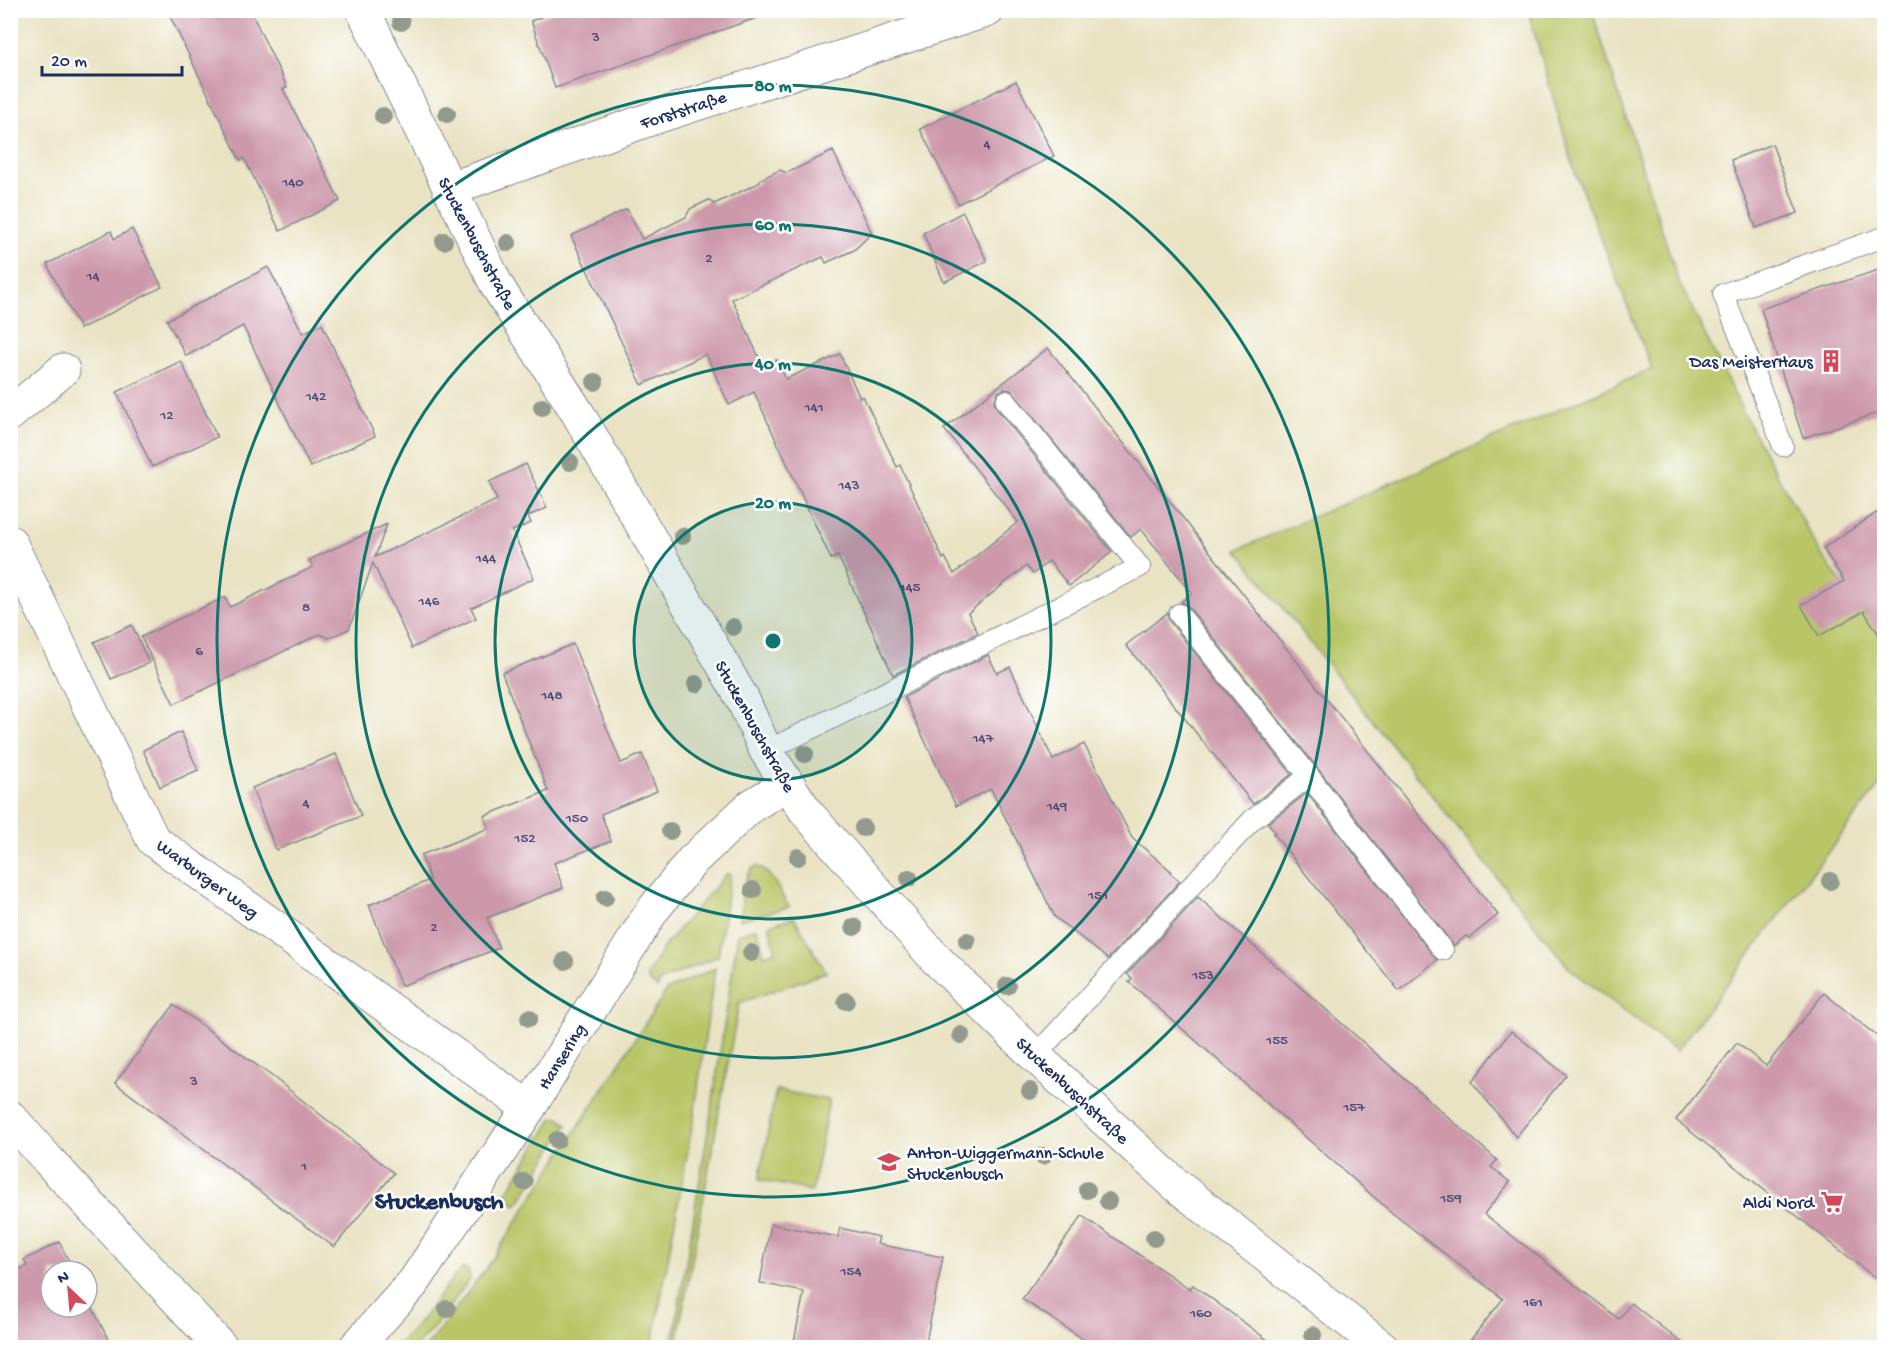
<svg xmlns="http://www.w3.org/2000/svg" width="1895" height="1358" viewBox="0 0 1895 1358" font-family="'Gochi Hand',sans-serif">
<rect width="100%" height="100%" fill="#fff"/>
<filter id="ink" filterUnits="userSpaceOnUse"><feTurbulence type="fractalNoise" baseFrequency=".0167" numOctaves="2"/><feDisplacementMap in="SourceGraphic" scale="12" xChannelSelector="R" yChannelSelector="G"/><feConvolveMatrix kernelMatrix="1 2 1 2 8 2 1 2 1" color-interpolation-filters="sRGB"/></filter>
<filter id="wash" filterUnits="userSpaceOnUse"><feTurbulence type="fractalNoise" baseFrequency=".008" numOctaves="4" result="noise"/><feDisplacementMap in="SourceGraphic" scale="24" xChannelSelector="R" yChannelSelector="G"/><feGaussianBlur stdDeviation="1.35" result="paint"/><feColorMatrix in="noise" values="0 0 0 0 0 0 0 0 0 0 0 0 0 0 0 0 0 1.4 0 .05"/><feComposite in="paint" operator="in"/></filter>
<g filter="url(#wash)">
<rect width="100%" height="100%" fill="#e9e3c3"/>
<g fill="#b9c668" stroke="#6a7a63" stroke-width="1.5">
<path d="M 1528,11 L 1592,11 L 1678,280 L 1749,424 L 1821,554 L 1854,600 L 1884,637 L 1884,779 L 1676,1051 L 1568,967 L 1237,550 L 1652,369 L 1575,172 Z"/>
<path d="M 756,866 C 772,871 780,893 789,907 L 740,920 C 743,904 741,874 756,866 Z"/>
<path d="M 727,873 L 730,876 L 718,956 L 661,981 L 657,988 L 648,980 L 647,975 L 666,944 Z"/>
<path d="M 794,917 L 826,972 L 739,1003 L 676,1347 L 672,1347 L 711,1113 L 738,934 L 757,928 L 764,955 L 776,951 L 769,925 Z"/>
<path d="M 715,968 L 694,1116 L 652,1347 L 426,1347 L 488,1266 L 667,990 Z"/>
<path d="M 776,1090 L 829,1100 L 812,1191 L 759,1180 Z"/>
<path d="M 553,1118 L 560,1118 L 567,1125 L 521,1199 L 516,1205 L 506,1199 L 506,1194 Z"/>
<path d="M 463,1268 L 469,1271 L 470,1279 L 434,1327 L 415,1347 L 396,1347 L 421,1320 L 452,1279 Z"/>
</g>
<g id="blocks">
<g fill="#cc98aa">
<path d="M 167,10 L 250,10 L 287,87 L 283,89 L 340,201 L 280,231 L 244,158 L 240,160 Z"/>
<path d="M 559,10 L 761,10 L 762,16 L 555,88 L 531,21 Z"/>
<path d="M 1016,81 L 1054,156 L 958,204 L 920,129 Z"/>
<path d="M 1772,144 L 1798,213 L 1756,228 L 1731,160 Z"/>
<path d="M 833,151 L 872,233 L 854,250 L 826,263 L 823,257 L 732,299 L 763,366 L 777,360 L 786,379 L 840,354 L 860,398 L 863,396 L 897,467 L 900,465 L 943,559 L 945,557 L 954,574 L 1018,522 L 944,429 L 1048,348 L 1498,915 L 1469,938 L 1466,936 L 1454,946 L 1318,769 L 1188,606 L 1181,602 L 1192,593 L 1141,529 L 1131,537 L 1011,390 L 1004,389 L 998,392 L 994,402 L 997,409 L 1112,552 L 1069,586 L 1049,561 L 1033,574 L 1026,566 L 968,613 L 978,633 L 893,675 L 838,556 L 831,559 L 754,392 L 729,405 L 706,354 L 642,385 L 571,236 L 627,209 L 642,239 L 686,217 L 690,209 L 709,200 L 714,204 L 759,183 L 761,179 L 780,170 L 787,173 Z"/>
<path d="M 963,212 L 987,261 L 944,282 L 923,233 Z"/>
<path d="M 132,229 L 162,287 L 80,329 L 47,264 L 111,231 L 114,239 Z"/>
<path d="M 268,267 L 303,333 L 322,324 L 375,436 L 310,467 L 243,326 L 186,356 L 167,320 Z"/>
<path d="M 1884,268 L 1884,411 L 1803,438 L 1761,309 Z"/>
<path d="M 181,361 L 217,437 L 152,467 L 117,392 Z"/>
<path d="M 526,464 L 547,508 L 528,516 L 531,523 L 512,531 L 534,578 L 471,608 L 476,618 L 412,648 L 373,563 L 349,629 L 329,638 L 320,634 L 174,704 L 141,637 L 225,597 L 230,607 L 313,567 L 309,560 L 387,524 L 375,557 L 497,500 L 489,482 Z"/>
<path d="M 1884,508 L 1884,643 L 1864,611 L 1819,636 L 1801,605 L 1844,581 L 1823,548 Z"/>
<path d="M 1167,613 L 1170,622 L 1292,774 L 1253,804 L 1126,645 Z"/>
<path d="M 132,625 L 149,663 L 111,679 L 94,642 Z"/>
<path d="M 573,644 L 621,763 L 642,754 L 657,791 L 601,814 L 611,841 L 554,863 L 563,888 L 487,918 L 499,948 L 401,986 L 369,905 L 430,880 L 421,855 L 489,828 L 484,816 L 548,791 L 502,673 Z"/>
<path d="M 988,655 L 997,673 L 1010,667 L 1053,760 L 1084,744 L 1132,838 L 1171,871 L 1170,873 L 1180,881 L 1108,959 L 1055,917 L 991,789 L 956,806 L 904,697 Z"/>
<path d="M 181,732 L 198,770 L 160,787 L 143,750 Z"/>
<path d="M 336,754 L 361,816 L 276,850 L 252,788 Z"/>
<path d="M 1307,793 L 1437,960 L 1399,991 L 1273,833 L 1275,832 L 1268,823 Z"/>
<path d="M 1198,897 L 1497,1160 L 1491,1167 L 1510,1182 L 1484,1214 L 1619,1319 L 1631,1303 L 1687,1347 L 1465,1347 L 1503,1299 L 1391,1212 L 1129,982 L 1132,978 L 1127,974 Z"/>
<path d="M 1824,993 L 1884,1042 L 1884,1285 L 1676,1120 L 1737,1043 L 1766,1066 Z"/>
<path d="M 174,1005 L 273,1077 L 394,1173 L 334,1247 L 115,1083 Z"/>
<path d="M 1511,1031 L 1566,1075 L 1516,1137 L 1472,1082 Z"/>
<path d="M 1082,1216 L 1190,1289 L 1193,1285 L 1277,1347 L 1095,1347 L 1022,1299 Z"/>
<path d="M 771,1224 L 838,1237 L 840,1228 L 879,1237 L 877,1244 L 943,1257 L 925,1347 L 793,1347 L 804,1292 L 760,1283 Z"/>
<path d="M 59,1242 L 74,1271 L 51,1271 L 51,1307 L 87,1307 L 87,1297 L 112,1347 L 10,1347 L 10,1274 L 27,1266 L 24,1260 Z"/>
</g>
</g>
</g>
<g filter="url(#ink)">
<use href="#blocks" fill-opacity="0" stroke="#828990" stroke-width="1.5"/>
<g fill="none" stroke-linecap="round" stroke-linejoin="round">
<g stroke="#828990" stroke-width="22">
<g id="service">
<path d="M 1783,446 L 1723,294 L 1884,237"/>
<path d="M 1179,614 L 1309,776 L 1443,950"/>
<path d="M 766,751 L 1140,567 L 1006,401"/>
<path d="M 1035,1056 L 1252,820 L 1309,776"/>
</g>
</g>
<g stroke="#828990" stroke-width="35">
<g id="minor">
<path d="M 363,10 L 497,286 L 577,412 L 742,698 L 766,751 L 807,813 L 935,958 L 1035,1056 L 1176,1185 L 1383,1348"/>
<path d="M 449,189 L 665,114 L 988,10"/>
<path d="M 10,414 L 63,370"/>
<path d="M 10,542 L 153,840 L 529,1108"/>
<path d="M 10,1117 L 48,1160 L 222,1348"/>
<path d="M 355,1348 L 414,1282 L 529,1108 L 652,911 L 693,860 L 751,806 L 787,784"/>
</g>
</g>
<use href="#service" stroke="#fff" stroke-width="20"/>
<use href="#minor" stroke="#fff" stroke-width="33"/>
</g>
<g fill="#92998d">
<circle cx="401" cy="22" r="9"/>
<circle cx="447" cy="114" r="9"/>
<circle cx="383" cy="116" r="9"/>
<circle cx="444" cy="241" r="9"/>
<circle cx="508" cy="243" r="9"/>
<circle cx="595" cy="382" r="9"/>
<circle cx="542" cy="407" r="9"/>
<circle cx="570" cy="462" r="9"/>
<circle cx="682" cy="536" r="9"/>
<circle cx="733" cy="627" r="9"/>
<circle cx="696" cy="684" r="9"/>
<circle cx="805" cy="754" r="9"/>
<circle cx="863" cy="828" r="9"/>
<circle cx="670" cy="831" r="9"/>
<circle cx="798" cy="857" r="9"/>
<circle cx="909" cy="878" r="9"/>
<circle cx="1830" cy="881" r="9"/>
<circle cx="753" cy="890" r="9"/>
<circle cx="605" cy="898" r="9"/>
<circle cx="854" cy="927" r="9"/>
<circle cx="967" cy="941" r="9"/>
<circle cx="751" cy="953" r="9"/>
<circle cx="565" cy="961" r="9"/>
<circle cx="1007" cy="986" r="9"/>
<circle cx="846" cy="1001" r="9"/>
<circle cx="529" cy="1018" r="9"/>
<circle cx="961" cy="1035" r="9"/>
<circle cx="1030" cy="1091" r="9"/>
<circle cx="557" cy="1140" r="9"/>
<circle cx="1043" cy="1156" r="9"/>
<circle cx="524" cy="1182" r="9"/>
<circle cx="1087" cy="1190" r="9"/>
<circle cx="1108" cy="1201" r="9"/>
<circle cx="1154" cy="1238" r="9"/>
<circle cx="447" cy="1309" r="9"/>
<circle cx="1313" cy="1335" r="9"/>
</g>
</g>
<circle cx="773" cy="641" r="139" fill="#0f766e" fill-opacity=".12"/>
<g fill="none" stroke="#0f766e" stroke-width="3">
<circle cx="773" cy="641" r="139"/>
<circle cx="773" cy="641" r="278"/>
<circle cx="773" cy="641" r="417"/>
<circle cx="773" cy="641" r="556"/>
</g>
<defs>
<g id="building-bare" transform="scale(1.8)"><path d="M-4-6H4V6H1V3H-1V6H-4ZM-2.5-4.3h1.7v1.8h-1.7ZM.8-4.3h1.7v1.8H.8ZM-2.5-1h1.7V.8h-1.7ZM.8-1h1.7V.8H.8Z" fill="#d1495b" stroke="#fff" stroke-width="2.5" paint-order="stroke"/></g>
<g id="school-bare" transform="scale(1.8)"><path d="M0-5L7-2L0 1L-7-2ZM-4 1L0 2.5L4 1V4Q0 6-4 4Z" fill="#d1495b" stroke="#fff" stroke-width="2.5" paint-order="stroke"/></g>
<g id="supermarket-bare" transform="scale(1.8)"><path d="M-6-5.5h2.5l.6 2H6L4.5 2H-2.5L-4.4-4H-6ZM-1.5 3.2a1.3 1.3 0 1 0 .1 0ZM3 3.2a1.3 1.3 0 1 0 .1 0Z" fill="#d1495b" stroke="#fff" stroke-width="2.5" paint-order="stroke"/></g>
</defs>
<g fill-rule="evenodd">
<use href="#building-bare" x="1831" y="361"/>
<use href="#school-bare" x="889" y="1162"/>
<use href="#supermarket-bare" x="1832" y="1202"/>
</g>
<g text-anchor="middle" stroke-width="5" stroke-linejoin="round" paint-order="stroke">
<g font-size="15" fill="#474971">
<text x="596" y="41">3</text>
<text x="987" y="148">4</text>
<text x="293" y="186">140</text>
<text x="709" y="262">2</text>
<text x="93" y="280">14</text>
<text x="316" y="400">142</text>
<text x="814" y="411">141</text>
<text x="167" y="419">12</text>
<text x="849" y="489">143</text>
<text x="486" y="562">144</text>
<text x="910" y="591">145</text>
<text x="429" y="605">146</text>
<text x="306" y="611">8</text>
<text x="199" y="655">6</text>
<text x="552" y="699">148</text>
<text x="983" y="742">147</text>
<text x="306" y="807">4</text>
<text x="1057" y="810">149</text>
<text x="577" y="822">150</text>
<text x="525" y="842">152</text>
<text x="1098" y="899">151</text>
<text x="434" y="931">2</text>
<text x="1203" y="979">153</text>
<text x="1277" y="1044">155</text>
<text x="194" y="1085">3</text>
<text x="1354" y="1111">157</text>
<text x="304" y="1170">1</text>
<text x="1451" y="1202">159</text>
<text x="851" y="1275">154</text>
<text x="1533" y="1306">161</text>
<text x="1201" y="1317">160</text>
</g>
<g font-size="18" fill="#1b2f5e" stroke="#fff">
<text transform="translate(683 109) rotate(-18)" y="6">Forststraße</text>
<text transform="translate(478 243) rotate(62)" y="6">Stuckenbuschstraße</text>
<text transform="translate(756 726) rotate(61)" y="6">Stuckenbuschstraße</text>
<text transform="translate(208 878) rotate(36)" y="6">Warburger Weg</text>
<text transform="translate(561 1056) rotate(-58)" y="6">Hansering</text>
<text transform="translate(1073 1090) rotate(43)" y="6">Stuckenbuschstraße</text>
</g>
<g font-size="18" fill="#1b2f5e" stroke="#fff" text-anchor="end">
<text x="1813" y="367">Das MeisterHaus</text>
<text x="907" y="1158" text-anchor="start">Anton-Wiggermann-Schule<tspan x="907" dy="21">Stuckenbusch</tspan></text>
<text x="1814" y="1208">Aldi Nord</text>
</g>
<g font-size="24" font-weight="bold" fill="#1b2f5e" stroke="#fff">
<text x="439" y="1208">Stuckenbusch</text>
</g>
</g>
<circle cx="773" cy="641" r="9" fill="#0f766e" stroke="#fff" stroke-width="3"/>
<g font-size="18" text-anchor="middle" font-weight="bold" fill="#0f766e" stroke="#fff" stroke-width="5" stroke-linejoin="round" paint-order="stroke">
<text x="773" y="91">80 m</text>
<text x="773" y="230">60 m</text>
<text x="773" y="369">40 m</text>
<text x="773" y="508">20 m</text>
</g>
<rect width="1895" height="1358" fill="none" stroke="#fff" stroke-width="36"/>
<g transform="translate(69 1289) rotate(334)"><circle r="28" fill="#ffffff" stroke="#a4acbf" stroke-width="1.5"/>
<path d="M0-4.5L10 22L0 15L-10 22Z" fill="#d1495b"/>
<text y="-9" font-size="16" font-weight="bold" text-anchor="middle" fill="#1b2f5e">N</text>
</g>
<path d="M42 66v9h140v-9" fill="none" stroke="#1b2f5e" stroke-width="3"/>
<text x="51" y="66" font-size="18" fill="#1b2f5e" stroke="#ffffff" stroke-width="4.5" paint-order="stroke">20 m</text>
</svg>
